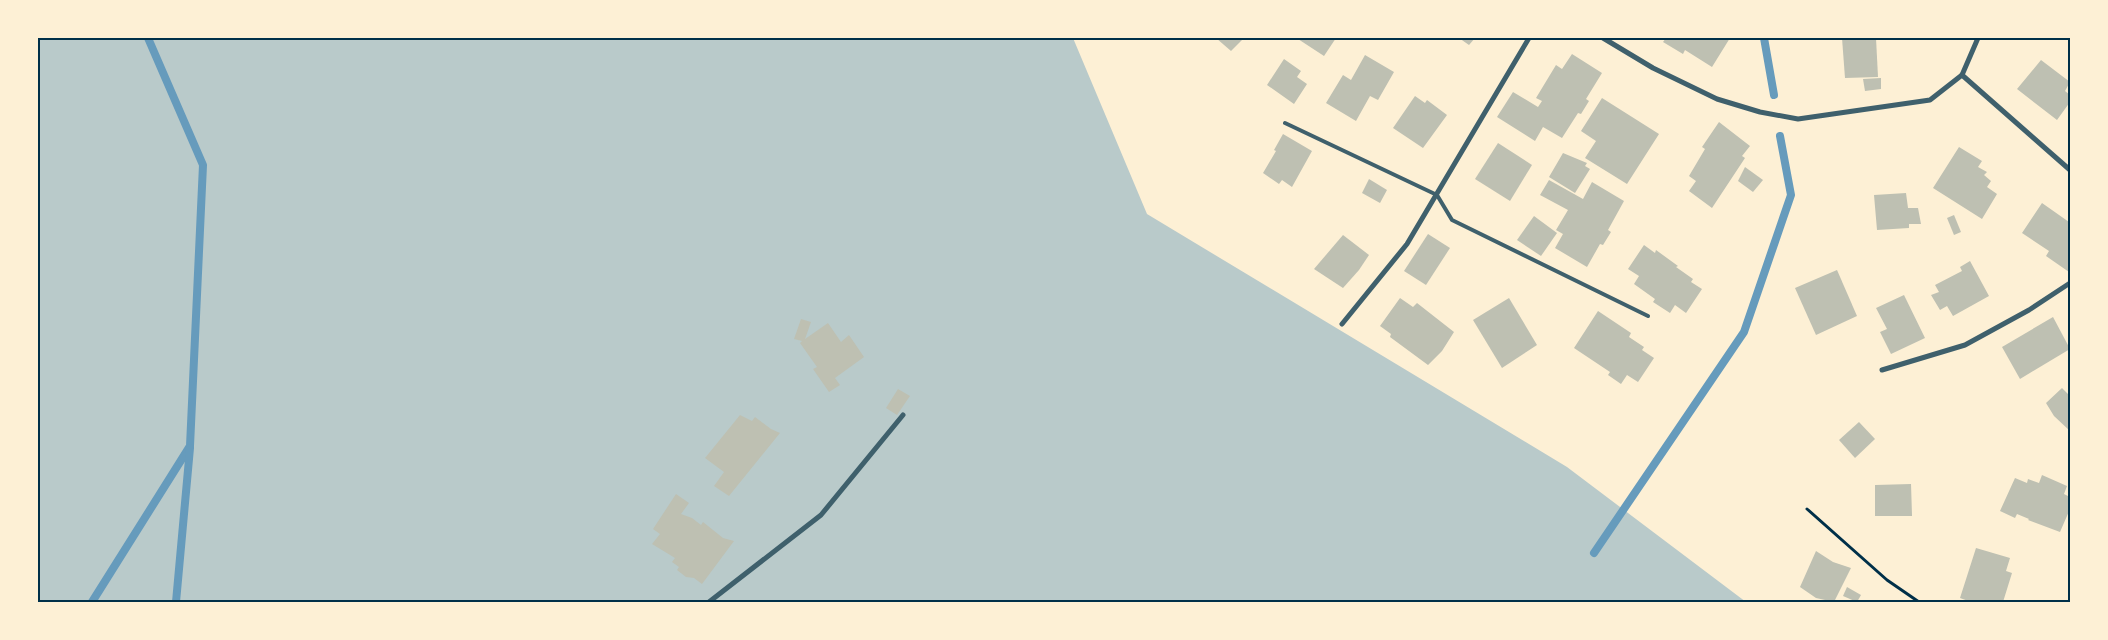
<svg xmlns="http://www.w3.org/2000/svg" width="2108" height="640" viewBox="0 0 2108 640" font-family="'Nunito Sans',sans-serif">
<rect width="100%" height="100%" fill="#fdf0d5"/>
<path fill="#b9caca" d="M 38,38 L 1073,38 L 1147,214 L 1567,467 L 1746,602 L 38,602 Z"/>
<g fill="none" stroke-linecap="round" stroke-linejoin="round">
<g stroke="#669bbc" stroke-width="8">
<path d="M 1764,38 L 1774,95"/>
<path d="M 1594,553 L 1744,332 L 1791,195 L 1780,136"/>
<path d="M 92,602 L 190,446 L 203,165 L 148,38"/>
<path d="M 176,602 L 190,448"/>
</g>
</g>
<g fill="#bec0b2">
<path d="M 1216,38 L 1244,38 L 1231,51 Z"/>
<path d="M 1298,38 L 1336,38 L 1324,56 L 1298,39 Z"/>
<path d="M 1459,38 L 1475,38 L 1469,45 Z"/>
<path d="M 1666,38 L 1730,38 L 1712,67 L 1685,50 L 1683,54 L 1663,42 Z"/>
<path d="M 1842,38 L 1876,38 L 1878,77 L 1845,78 Z"/>
<path d="M 1572,54 L 1602,73 L 1586,99 L 1589,101 L 1581,114 L 1578,113 L 1562,138 L 1543,127 L 1535,141 L 1497,117 L 1513,92 L 1538,107 L 1542,101 L 1536,98 L 1556,65 L 1562,69 Z"/>
<path d="M 1365,55 L 1394,72 L 1378,100 L 1370,96 L 1356,121 L 1326,103 L 1343,75 L 1351,80 Z"/>
<path d="M 1284,59 L 1301,71 L 1297,77 L 1307,84 L 1294,104 L 1267,85 Z"/>
<path d="M 2041,60 L 2070,82 L 2065,91 L 2070,95 L 2070,102 L 2057,120 L 2017,89 Z"/>
<path d="M 1881,78 L 1881,89 L 1865,91 L 1863,79 Z"/>
<path d="M 1415,96 L 1425,103 L 1427,100 L 1447,115 L 1423,148 L 1393,128 Z"/>
<path d="M 1602,98 L 1659,134 L 1627,184 L 1585,158 L 1596,141 L 1581,131 Z"/>
<path d="M 1719,122 L 1750,146 L 1742,156 L 1745,158 L 1712,208 L 1689,191 L 1696,181 L 1689,176 L 1705,149 L 1702,147 Z"/>
<path d="M 1283,134 L 1312,151 L 1292,187 L 1282,180 L 1279,184 L 1263,173 L 1276,151 L 1274,150 Z"/>
<path d="M 1498,143 L 1532,165 L 1510,201 L 1475,179 Z"/>
<path d="M 1959,147 L 1982,161 L 1978,167 L 1987,172 L 1984,175 L 1991,181 L 1987,187 L 1997,194 L 1982,219 L 1933,188 Z"/>
<path d="M 1563,153 L 1587,163 L 1585,166 L 1590,169 L 1575,193 L 1549,177 Z"/>
<path d="M 1745,167 L 1763,180 L 1753,192 L 1738,181 Z"/>
<path d="M 1369,179 L 1387,190 L 1380,203 L 1362,193 Z"/>
<path d="M 1549,180 L 1583,199 L 1592,182 L 1624,201 L 1608,230 L 1611,232 L 1603,245 L 1600,244 L 1587,267 L 1555,248 L 1563,234 L 1556,230 L 1568,210 L 1540,195 Z"/>
<path d="M 1906,193 L 1908,208 L 1918,208 L 1921,224 L 1909,224 L 1909,228 L 1877,230 L 1874,195 Z"/>
<path d="M 2042,203 L 2069,222 L 2070,219 L 2070,269 L 2069,272 L 2046,256 L 2049,251 L 2022,233 Z"/>
<path d="M 1954,215 L 1961,232 L 1954,235 L 1947,218 Z"/>
<path d="M 1534,216 L 1557,233 L 1541,256 L 1517,240 Z"/>
<path d="M 1428,234 L 1450,248 L 1426,285 L 1404,271 Z"/>
<path d="M 1343,235 L 1369,255 L 1359,270 L 1343,288 L 1314,269 Z"/>
<path d="M 1644,245 L 1655,253 L 1656,250 L 1678,266 L 1676,267 L 1693,279 L 1691,282 L 1702,289 L 1686,313 L 1675,305 L 1670,313 L 1653,302 L 1655,299 L 1634,284 L 1639,276 L 1628,269 Z"/>
<path d="M 1970,261 L 1989,296 L 1953,316 L 1947,306 L 1940,310 L 1931,295 L 1939,292 L 1935,285 L 1962,271 L 1960,267 Z"/>
<path d="M 1837,270 L 1857,316 L 1816,335 L 1795,288 Z"/>
<path d="M 1904,295 L 1925,338 L 1891,354 L 1880,332 L 1887,329 L 1876,308 Z"/>
<path d="M 1400,298 L 1413,307 L 1417,303 L 1454,332 L 1442,351 L 1428,365 L 1390,337 L 1391,334 L 1380,326 Z"/>
<path d="M 1509,298 L 1537,345 L 1502,368 L 1473,320 Z"/>
<path d="M 1598,311 L 1631,333 L 1629,337 L 1644,347 L 1642,350 L 1654,358 L 1638,382 L 1627,375 L 1621,384 L 1608,375 L 1610,372 L 1574,348 Z"/>
<path d="M 2053,317 L 2070,349 L 2020,379 L 2002,347 Z"/>
<path d="M 801,319 L 811,322 L 805,339 L 828,323 L 841,342 L 849,335 L 864,357 L 835,378 L 840,385 L 829,392 L 813,369 L 817,367 L 800,343 L 802,341 L 794,339 Z"/>
<path d="M 2062,388 L 2068,394 L 2070,392 L 2070,431 L 2054,416 L 2046,403 Z"/>
<path d="M 898,389 L 910,396 L 897,415 L 886,408 Z"/>
<path d="M 740,415 L 752,421 L 755,417 L 771,429 L 780,433 L 729,496 L 714,486 L 724,472 L 705,458 Z"/>
<path d="M 1859,422 L 1875,439 L 1855,458 L 1839,440 Z"/>
<path d="M 2042,475 L 2067,486 L 2064,494 L 2070,497 L 2070,509 L 2060,532 L 2028,520 L 2029,519 L 2017,514 L 2015,518 L 2000,511 L 2015,478 L 2027,483 L 2028,479 L 2039,483 Z"/>
<path d="M 1911,484 L 1912,516 L 1875,516 L 1875,485 Z"/>
<path d="M 676,494 L 689,503 L 681,514 L 692,518 L 701,525 L 703,522 L 723,538 L 734,541 L 702,584 L 694,578 L 686,577 L 677,570 L 679,567 L 672,562 L 675,558 L 652,544 L 660,534 L 653,529 Z"/>
<path d="M 1976,548 L 2010,558 L 2006,571 L 2012,573 L 2003,602 L 1971,602 L 1960,598 Z"/>
<path d="M 1816,551 L 1833,562 L 1851,568 L 1834,602 L 1816,598 L 1800,587 Z"/>
<path d="M 1847,587 L 1861,595 L 1857,602 L 1843,596 Z"/>
</g>
<g fill="none" stroke-linecap="round" stroke-linejoin="round">
<path stroke="#003049" stroke-width="3" d="M 1807,509 L 1887,580 L 1919,602"/>
<path stroke="#3f606c" stroke-width="4" d="M 1285,123 L 1437,195 L 1452,220 L 1648,316"/>
<g stroke="#3f606c" stroke-width="5">
<path d="M 1603,38 L 1653,68 L 1717,99 L 1760,112 L 1798,119 L 1930,100 L 1962,75 L 1978,38"/>
<path d="M 1962,75 L 2070,170"/>
<path d="M 1342,324 L 1407,244 L 1529,38"/>
<path d="M 1882,370 L 1965,345 L 2029,310 L 2070,283"/>
<path d="M 709,602 L 821,515 L 903,415"/>
</g>
</g>
<rect width="2108" height="640" fill="none" stroke="#fdf0d5" stroke-width="78"/>
<rect x="39" y="39" width="2030" height="562" fill="none" stroke="#003049" stroke-width="2"/>
</svg>
